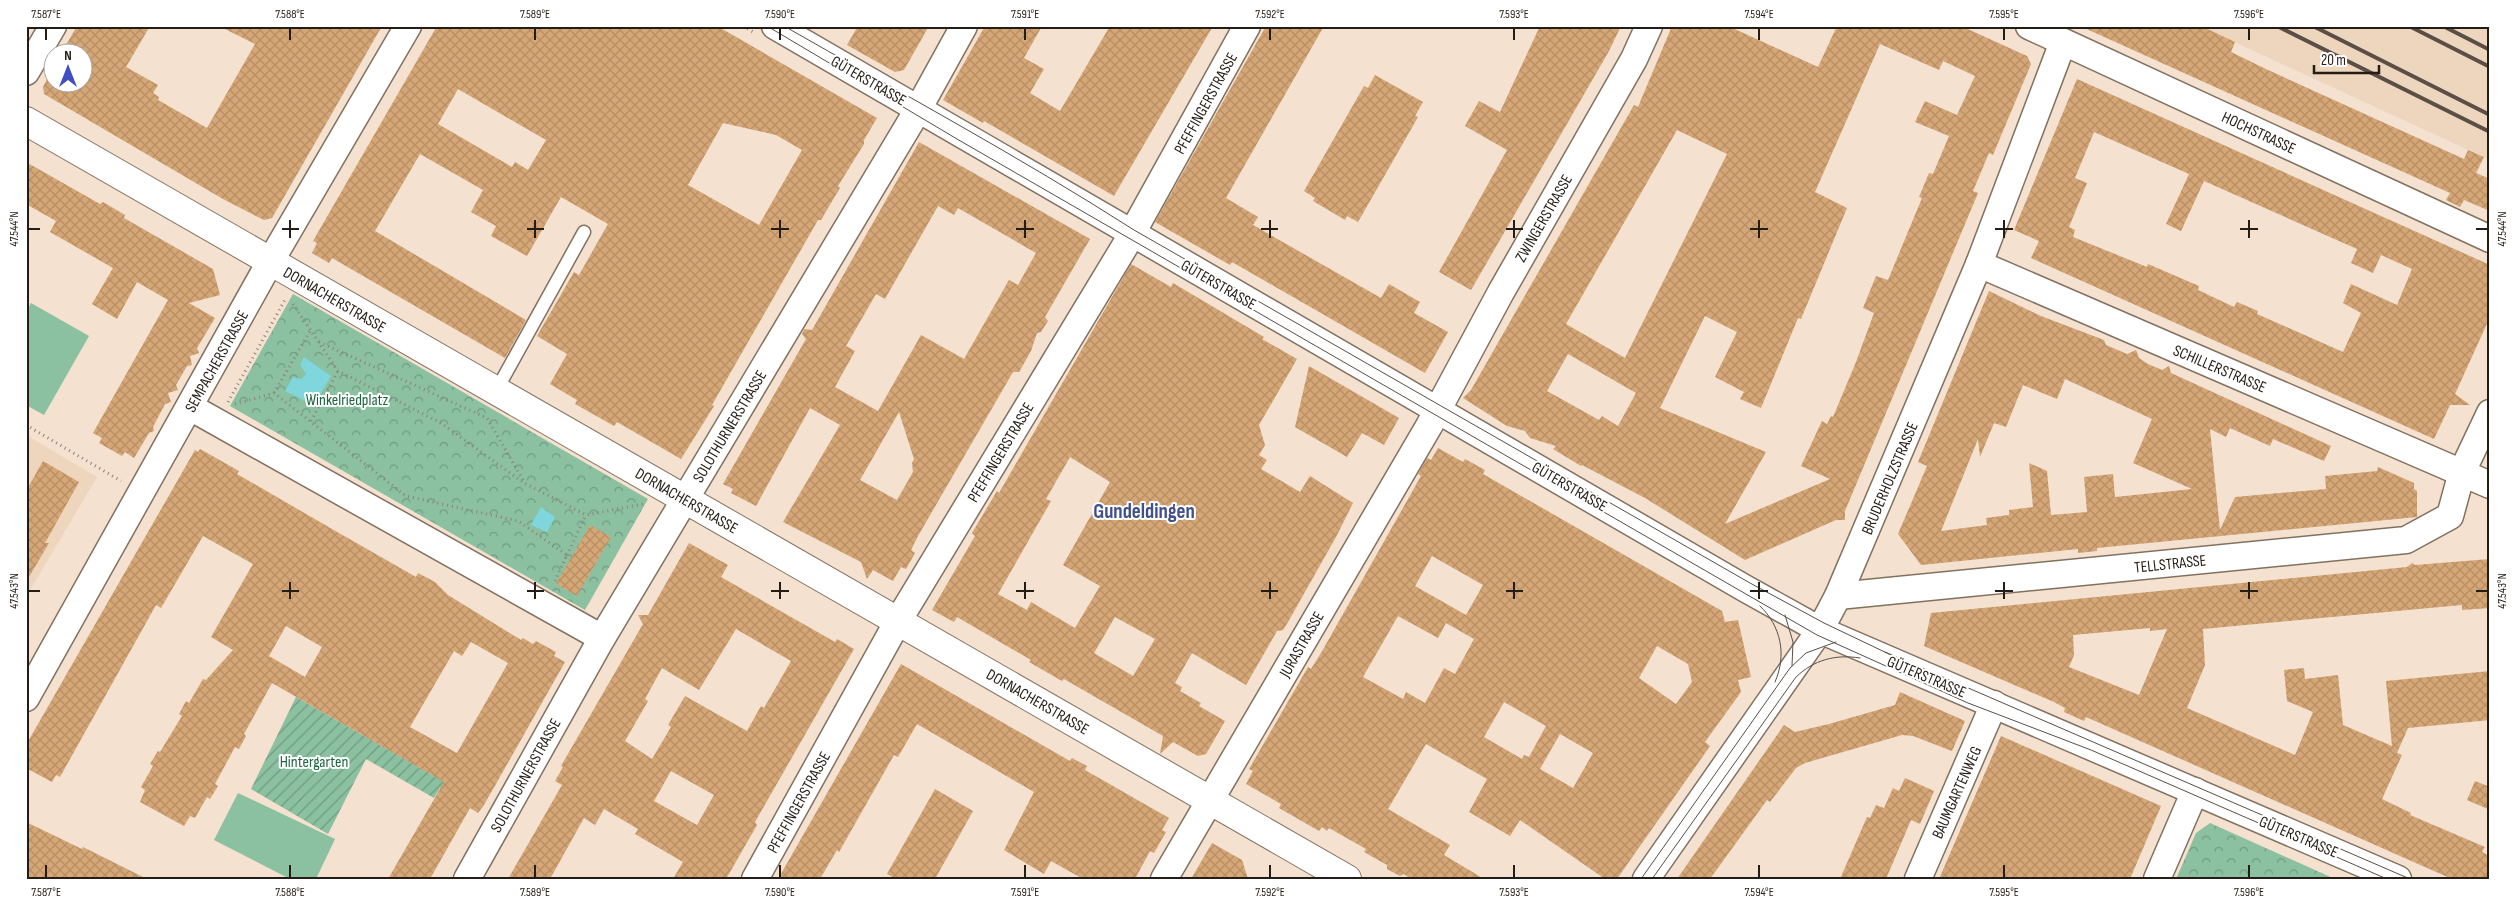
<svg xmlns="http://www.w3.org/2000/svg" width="2516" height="905" viewBox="0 0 2516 905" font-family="'Sofia Sans Condensed',sans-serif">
<defs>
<pattern id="forest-crowns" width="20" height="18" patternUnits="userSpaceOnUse" patternTransform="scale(1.25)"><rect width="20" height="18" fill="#8bc0a0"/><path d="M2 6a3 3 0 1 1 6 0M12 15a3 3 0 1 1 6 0" fill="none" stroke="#719b81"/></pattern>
<pattern id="garden-furrows" width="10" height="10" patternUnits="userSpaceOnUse" patternTransform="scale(1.25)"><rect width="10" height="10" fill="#8bc0a0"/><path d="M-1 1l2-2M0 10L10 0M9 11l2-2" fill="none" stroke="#719b81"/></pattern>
<pattern id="building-cross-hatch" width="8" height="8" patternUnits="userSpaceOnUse" patternTransform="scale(1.25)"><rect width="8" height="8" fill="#d5a676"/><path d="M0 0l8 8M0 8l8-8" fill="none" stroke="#b78e65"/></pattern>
</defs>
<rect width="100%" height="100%" fill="#f4e1cf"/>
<g fill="#eed5bd">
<path d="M 2201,26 L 2490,26 L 2490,160 L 2215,33 Z"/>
<path d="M 26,435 L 97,477 L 26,597 Z"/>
</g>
<g fill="url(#forest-crowns)">
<path d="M 293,294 L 648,499 L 585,610 L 230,406 Z"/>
<path d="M 2210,823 L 2335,879 L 2176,879 L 2196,833 Z"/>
</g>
<path fill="url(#garden-furrows)" d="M 296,697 L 450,785 L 446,791 L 440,788 L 434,798 L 366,759 L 328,834 L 251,789 Z"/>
<g fill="#8bc0a0">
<path d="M 31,303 L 89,336 L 44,415 L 26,405 L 26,312 Z"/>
<path d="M 238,793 L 335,839 L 316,879 L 290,879 L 214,840 Z"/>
</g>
<g fill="#7fd6dd">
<path d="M 304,357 L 331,376 L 314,405 L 285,391 L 293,377 L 301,379 L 306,374 L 300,365 Z"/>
<path d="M 541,507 L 555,517 L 547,532 L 531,525 Z"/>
</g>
<g fill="url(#building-cross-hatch)" fill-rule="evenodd">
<path d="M 77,26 L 150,26 L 126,67 L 158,85 L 153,93 L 159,97 L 158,100 L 207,128 L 255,44 L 219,26 L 382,26 L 272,218 L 264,220 L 223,199 L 44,94 L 43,87 L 52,69 L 52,82 L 82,82 L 82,52 L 62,52 Z"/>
<path d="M 437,26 L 717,26 L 877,118 L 864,140 L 864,144 L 838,186 L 840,188 L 831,203 L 821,220 L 818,220 L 712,405 L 714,406 L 681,459 L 617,422 L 614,426 L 607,422 L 575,404 L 577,400 L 550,384 L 567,354 L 537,336 L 574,272 L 579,275 L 608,224 L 561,197 L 527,256 L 491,236 L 496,226 L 471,212 L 483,190 L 420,154 L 375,231 L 526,320 L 505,358 L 332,258 L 329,263 L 312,253 L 317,243 L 313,241 ZM 458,89 L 546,140 L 528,170 L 515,162 L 512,167 L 438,124 ZM 723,123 L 776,135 L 802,150 L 759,225 L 688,185 Z"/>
<path d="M 858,26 L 929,26 L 904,70 L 895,72 L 847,45 Z"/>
<path d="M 985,26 L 1042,26 L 1024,58 L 1044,69 L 1030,93 L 1060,111 L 1110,26 L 1213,26 L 1114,196 L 984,121 L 983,123 L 943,100 Z"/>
<path d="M 1266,26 L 1324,26 L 1226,198 L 1258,217 L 1253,225 L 1381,298 L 1389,284 L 1420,302 L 1414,313 L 1448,332 L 1425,373 L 1232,262 L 1230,265 L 1155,222 Z"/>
<path d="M 1540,26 L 1621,26 L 1609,51 L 1471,290 L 1439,272 L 1507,150 L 1465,126 L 1479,101 L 1500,112 Z"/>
<path d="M 1672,26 L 1728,26 L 1818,67 L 1837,26 L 1961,26 L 2027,56 L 2031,64 L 1993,155 L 1989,153 L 1973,191 L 1978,193 L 1845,511 L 1845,520 L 1836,520 L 1745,560 L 1645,498 L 1582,465 L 1581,466 L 1553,449 L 1556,446 L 1530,438 L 1525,431 L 1507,426 L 1463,398 L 1471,390 L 1634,105 L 1638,107 ZM 1880,44 L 1939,70 L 1943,61 L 1975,76 L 1957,115 L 1925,101 L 1915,122 L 1949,136 L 1933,174 L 1929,173 L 1919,197 L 1922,198 L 1888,280 L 1876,276 L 1863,308 L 1874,313 L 1856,362 L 1833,417 L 1831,416 L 1827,424 L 1822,421 L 1801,466 L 1830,479 L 1725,524 L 1766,452 L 1660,408 L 1705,316 L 1737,332 L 1715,377 L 1744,392 L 1740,399 L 1761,408 L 1798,318 L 1801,319 L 1847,208 L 1815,192 ZM 1677,130 L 1727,154 L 1625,358 L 1566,324 ZM 1568,354 L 1636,393 L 1618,426 L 1602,416 L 1599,420 L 1547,391 Z"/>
<path d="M 2080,26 L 2201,26 L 2235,42 L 2231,52 L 2268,70 L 2464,159 L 2468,150 L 2484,157 L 2476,173 L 2490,179 L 2490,211 L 2464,200 L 2460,207 L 2446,200 L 2450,193 Z"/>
<path d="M 1375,75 L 1423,102 L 1415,116 L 1418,117 L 1358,222 L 1347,216 L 1345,220 L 1313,201 L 1315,198 L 1304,191 L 1364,86 L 1368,88 Z"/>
<path d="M 2077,79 L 2490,265 L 2490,317 L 2455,394 L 2470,405 L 2450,405 L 2434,439 L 2031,258 L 2039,241 L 2014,230 ZM 2094,132 L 2189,174 L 2166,224 L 2181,231 L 2204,181 L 2357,249 L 2351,263 L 2373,273 L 2381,255 L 2412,269 L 2397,305 L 2351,284 L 2343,303 L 2361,313 L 2343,352 L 2257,314 L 2258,311 L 2237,302 L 2234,307 L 2198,290 L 2199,286 L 2148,264 L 2147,267 L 2073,237 L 2075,230 L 2069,227 L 2087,183 L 2075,178 Z"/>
<path d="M 919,142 L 1090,239 L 1045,317 L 1048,321 L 1041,332 L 1037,333 L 1031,351 L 1019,372 L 1013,372 L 918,536 L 911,550 L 915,553 L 906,569 L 901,567 L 893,581 L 873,570 L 867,579 L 861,562 L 783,522 L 840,425 L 810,408 L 756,506 L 731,493 L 733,489 L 723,484 L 806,339 L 802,334 L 804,329 L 812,330 ZM 938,206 L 954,215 L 958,208 L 1036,253 L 1018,285 L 1009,280 L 964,359 L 921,335 L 878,411 L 835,387 L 855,351 L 846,346 L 876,294 L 885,299 ZM 899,412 L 914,459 L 912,463 L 913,472 L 897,500 L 860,480 Z"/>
<path d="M 26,162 L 100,204 L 103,202 L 125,215 L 124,218 L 213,269 L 220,295 L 189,303 L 215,318 L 197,348 L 199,353 L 190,356 L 192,365 L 187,366 L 176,385 L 178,390 L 168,393 L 171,402 L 165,404 L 153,427 L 154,431 L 149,433 L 134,458 L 125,452 L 122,456 L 99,443 L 102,438 L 93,433 L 168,300 L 137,282 L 117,319 L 92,304 L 113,268 L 50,232 L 56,221 L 26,204 Z"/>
<path d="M 1131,264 L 1171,287 L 1173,283 L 1264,337 L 1262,339 L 1297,359 L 1259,425 L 1265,445 L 1259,455 L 1267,460 L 1261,469 L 1300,492 L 1310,476 L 1353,503 L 1336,537 L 1288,622 L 1283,630 L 1277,631 L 1246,685 L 1192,653 L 1175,683 L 1182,687 L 1180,691 L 1201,703 L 1199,706 L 1225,721 L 1206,754 L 1198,756 L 1173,742 L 1160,754 L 1163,736 L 1064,679 L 1062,681 L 1029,662 L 1031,660 L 957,617 L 954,622 L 932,610 L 975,536 L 972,533 L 997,491 L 999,493 ZM 1070,457 L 1110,482 L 1063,565 L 1100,586 L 1075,628 L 1031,602 L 1027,610 L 998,594 L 1051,501 L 1046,499 ZM 1115,617 L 1155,639 L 1133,676 L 1094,653 Z"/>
<path d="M 1989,291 L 2041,316 L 2104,340 L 2106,345 L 2127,354 L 2136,350 L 2139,358 L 2148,364 L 2162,370 L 2169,366 L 2171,373 L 2331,446 L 2324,461 L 2273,439 L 2270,446 L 2230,428 L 2226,437 L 2210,429 L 2220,530 L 2235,497 L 2326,489 L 2325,476 L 2377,471 L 2378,467 L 2414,483 L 2414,489 L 2417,491 L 2417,517 L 2097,548 L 2097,551 L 2078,553 L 2078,549 L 1921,565 L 1898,534 L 1927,466 L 1918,462 ZM 2065,379 L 2152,419 L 2133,463 L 2192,489 L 2115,497 L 2113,474 L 2084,477 L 2087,512 L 2051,515 L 2047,471 L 2029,463 L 2033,507 L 2009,510 L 2009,515 L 1986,518 L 1987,525 L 1941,531 L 1978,439 L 1980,457 L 1994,423 L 2006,427 L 2023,385 L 2057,399 Z"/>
<path d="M 1309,366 L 1399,418 L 1384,445 L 1362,433 L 1347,457 L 1295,427 Z"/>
<path d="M 1438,448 L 1463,462 L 1465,459 L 1485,470 L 1483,474 L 1722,611 L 1725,622 L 1738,620 L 1751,677 L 1738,680 L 1741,692 L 1705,742 L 1710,746 L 1617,879 L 1605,879 L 1520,820 L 1510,836 L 1469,812 L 1487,779 L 1426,744 L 1388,809 L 1450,845 L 1444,855 L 1484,879 L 1411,879 L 1404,874 L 1400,876 L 1387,869 L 1387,865 L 1364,852 L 1366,849 L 1329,828 L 1327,831 L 1322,827 L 1319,831 L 1279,808 L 1281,804 L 1246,784 L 1253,771 L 1249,769 L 1308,667 L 1311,669 L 1321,653 L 1421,476 L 1418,474 L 1427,458 L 1431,460 ZM 1432,556 L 1483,585 L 1466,615 L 1415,586 ZM 1398,616 L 1438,638 L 1446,623 L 1474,639 L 1455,674 L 1444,668 L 1425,703 L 1406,692 L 1403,699 L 1363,677 ZM 1657,646 L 1688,664 L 1692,682 L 1676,704 L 1639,678 ZM 1504,702 L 1546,726 L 1529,757 L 1524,755 L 1522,759 L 1484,737 ZM 1560,734 L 1593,753 L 1573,788 L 1540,769 Z"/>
<path d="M 200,449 L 239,471 L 237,474 L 339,533 L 416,577 L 418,573 L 435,582 L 448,595 L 521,640 L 523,638 L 533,644 L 536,641 L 556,652 L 554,656 L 565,662 L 484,805 L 478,813 L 470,808 L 430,879 L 388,879 L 444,782 L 272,683 L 244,734 L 246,736 L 239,749 L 235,747 L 215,784 L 218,786 L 210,799 L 207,797 L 195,818 L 190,816 L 184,826 L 140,802 L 145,790 L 141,787 L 153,766 L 150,764 L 158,751 L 160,752 L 182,716 L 179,714 L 186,701 L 189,703 L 203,679 L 206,680 L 233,650 L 211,637 L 253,564 L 203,536 L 161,608 L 156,605 L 60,777 L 56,775 L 52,782 L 26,768 L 26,745 L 195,450 L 198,452 ZM 286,626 L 322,647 L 305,677 L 269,656 ZM 471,642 L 508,663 L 457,753 L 410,727 L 454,651 L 462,656 Z"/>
<path d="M 43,461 L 79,482 L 45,543 L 49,543 L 26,582 L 26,491 Z"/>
<path d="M 590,525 L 611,537 L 577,596 L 556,584 Z"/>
<path d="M 689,543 L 728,565 L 721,577 L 835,642 L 837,639 L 854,649 L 755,822 L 757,825 L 726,879 L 673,879 L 683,862 L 635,834 L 638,829 L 604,809 L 595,825 L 584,818 L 550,879 L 508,879 L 562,785 L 555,781 L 563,767 L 561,766 L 643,624 L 638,615 L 648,615 ZM 736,629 L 791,661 L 764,708 L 761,706 L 747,731 L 685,696 L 668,725 L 671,727 L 652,759 L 625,741 L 648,701 L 645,699 L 662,668 L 699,690 ZM 671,771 L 714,795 L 697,825 L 654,801 Z"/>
<path d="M 2490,559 L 2490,608 L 2462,610 L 2462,605 L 2203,629 L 2205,665 L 2187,708 L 2295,755 L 2313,712 L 2287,701 L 2284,670 L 2304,668 L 2305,679 L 2338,675 L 2343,725 L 2392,746 L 2386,681 L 2490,671 L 2490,720 L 2408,728 L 2397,753 L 2402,755 L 2382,799 L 2411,813 L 2410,815 L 2485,847 L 2482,852 L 2490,856 L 2490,879 L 2452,879 L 2086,717 L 2084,721 L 2064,712 L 2065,708 L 2054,702 L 1924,646 L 1931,613 L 2407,567 L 2412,563 L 2415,565 ZM 2150,628 L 2150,631 L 2167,629 L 2139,695 L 2069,667 L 2074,655 L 2073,635 Z"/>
<path d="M 901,664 L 1070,761 L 1072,758 L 1087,766 L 1085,770 L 1169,818 L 1162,830 L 1166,832 L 1154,853 L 1150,851 L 1135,879 L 1083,879 L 1051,861 L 1044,874 L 1004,850 L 1034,792 L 917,724 L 898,757 L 894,755 L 839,852 L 837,850 L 820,879 L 778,879 Z"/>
<path d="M 1900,692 L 1965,721 L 1952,751 L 1913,736 L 1902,735 L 1805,763 L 1796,768 L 1770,802 L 1767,800 L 1710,879 L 1677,879 L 1784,725 L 1795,732 L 1829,724 L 1895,705 Z"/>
<path d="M 2001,736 L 2161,806 L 2130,879 L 1939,879 Z"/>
<path d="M 1905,778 L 1934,791 L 1920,824 L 1911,820 L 1886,879 L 1840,879 L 1867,817 L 1870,818 L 1876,805 L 1884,808 L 1893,788 L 1899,791 Z"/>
<path d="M 2475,781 L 2490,787 L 2490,810 L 2467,800 Z"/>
<path d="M 935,789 L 973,811 L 935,879 L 896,879 L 887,874 Z"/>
<path d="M 26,822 L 82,849 L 83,847 L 147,879 L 26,879 Z"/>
<path d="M 1212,843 L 1242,860 L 1248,879 L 1191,879 Z"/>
</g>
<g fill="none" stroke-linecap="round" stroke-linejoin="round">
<g stroke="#827160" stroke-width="15">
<path id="lane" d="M 496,391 L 584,232"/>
</g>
<g stroke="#827160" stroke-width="29">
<g id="street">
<path d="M 775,26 L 1746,589 L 1820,630 L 2398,879"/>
<path d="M 2029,26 L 2490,239"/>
<path d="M 26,72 L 53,26"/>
<path d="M 1979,264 L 2490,485"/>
<path d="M 190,407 L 602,638"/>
<path d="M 1838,596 L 2406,540 L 2450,516 L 2462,472 L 2490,413"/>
<path d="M 26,698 L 270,262 L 408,26"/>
<path d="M 467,879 L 602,638 L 916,113 L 964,26"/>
<path d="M 755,879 L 898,621 L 1125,246 L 1247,26"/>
<path d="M 1164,879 L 1429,426 L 1501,292 L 1634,59 L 1649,26"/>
<path d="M 1646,879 L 1820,630 L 1838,596 L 1979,264 L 2063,42"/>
<path d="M 1918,879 L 1994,704"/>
<path d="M 2157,879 L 2195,791"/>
</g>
</g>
<g stroke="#827160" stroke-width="30">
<path id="secondary" d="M 26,121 L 1347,879"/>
</g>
<g stroke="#8e8174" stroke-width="3" stroke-dasharray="1 4" stroke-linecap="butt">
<path d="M 743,26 L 753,32"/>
<path d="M 293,304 L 338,371 L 441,423 L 524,483 L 586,515 L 643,504"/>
<path d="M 319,342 L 487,418 L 523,480"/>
<path d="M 274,393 L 310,331"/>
<path d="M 228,402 L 286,298"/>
<path d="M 235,404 L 274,393 L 406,496 L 518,521 L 567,555 L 554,583"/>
<path d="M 311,421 L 338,371"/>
<path d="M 26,425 L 121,481"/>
<path d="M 567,555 L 586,515"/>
</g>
<use href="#lane" stroke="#fff" stroke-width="12"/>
<use href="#street" stroke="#fff" stroke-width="26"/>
<use href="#secondary" stroke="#fff" stroke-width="28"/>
<g stroke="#594f45" stroke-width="1">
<path d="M 767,26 L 957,139 L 1817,635 L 1968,703 L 2091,750 L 2387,879"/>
<path d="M 784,26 C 901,93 1020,157 1134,230 L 1750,583 L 1824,623 L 1891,655"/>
<path d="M 1760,606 C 1781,626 1787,655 1775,682"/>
<path d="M 1785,615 L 1793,642 L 1792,666"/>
<path d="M 1885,652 L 2410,879"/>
<path d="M 1641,879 L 1790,668 L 1806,653 L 1836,642"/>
<path d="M 1652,879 L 1796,677 C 1814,660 1835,654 1860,658"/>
</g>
<g stroke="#594f45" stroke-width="4">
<path d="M 2277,26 L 2490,132"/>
<path d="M 2313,26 L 2490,115"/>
<path d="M 2409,26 L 2490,67"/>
<path d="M 2443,26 L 2490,50"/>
</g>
</g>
<path fill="none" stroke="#241d16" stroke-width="2" d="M 46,28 L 46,40M 290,28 L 290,40M 535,28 L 535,40M 780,28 L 780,40M 1025,28 L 1025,40M 1270,28 L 1270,40M 1514,28 L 1514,40M 1759,28 L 1759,40M 2004,28 L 2004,40M 2249,28 L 2249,40M 290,220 L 290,238M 535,220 L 535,238M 780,220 L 780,238M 1025,220 L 1025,238M 1270,220 L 1270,238M 1514,220 L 1514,238M 1759,220 L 1759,238M 2004,220 L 2004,238M 2249,220 L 2249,238M 28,229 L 40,229M 282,229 L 299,229M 527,229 L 544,229M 771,229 L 789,229M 1016,229 L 1034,229M 1261,229 L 1278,229M 1506,229 L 1523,229M 1750,229 L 1768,229M 1995,229 L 2013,229M 2240,229 L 2258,229M 2476,229 L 2488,229M 290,582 L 290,599M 535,582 L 535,599M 780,582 L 780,599M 1025,582 L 1025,599M 1270,582 L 1270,599M 1514,582 L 1514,599M 1759,582 L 1759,599M 2004,582 L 2004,599M 2249,582 L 2249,599M 28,591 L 40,591M 282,591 L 299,591M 527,591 L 544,591M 771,591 L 789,591M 1016,591 L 1034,591M 1261,591 L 1278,591M 1506,591 L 1523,591M 1750,591 L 1768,591M 1995,591 L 2013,591M 2240,591 L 2258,591M 2476,591 L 2488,591M 46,865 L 46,878M 290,865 L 290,878M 535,865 L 535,878M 780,865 L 780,878M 1025,865 L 1025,878M 1270,865 L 1270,878M 1514,865 L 1514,878M 1759,865 L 1759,878M 2004,865 L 2004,878M 2249,865 L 2249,878"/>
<g text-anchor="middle" stroke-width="4" stroke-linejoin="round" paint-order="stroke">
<g font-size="16" fill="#241d16" stroke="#fff">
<text transform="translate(869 80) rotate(30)" y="6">GÜTERSTRASSE</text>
<text transform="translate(1205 103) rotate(-61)" y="6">PFEFFINGERSTRASSE</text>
<text transform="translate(2259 132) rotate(25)" y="6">HOCHSTRASSE</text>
<text transform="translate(1543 218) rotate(-60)" y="6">ZWINGERSTRASSE</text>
<text transform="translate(1219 284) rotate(30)" y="6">GÜTERSTRASSE</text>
<text transform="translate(335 299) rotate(30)" y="6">DORNACHERSTRASSE</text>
<text transform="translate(216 361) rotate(-61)" y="6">SEMPACHERSTRASSE</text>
<text transform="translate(2220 368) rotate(23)" y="6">SCHILLERSTRASSE</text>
<text transform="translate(729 426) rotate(-59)" y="6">SOLOTHURNERSTRASSE</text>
<text transform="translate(1000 452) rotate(-59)" y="6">PFEFFINGERSTRASSE</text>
<text transform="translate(1889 478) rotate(-67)" y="6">BRUDERHOLZSTRASSE</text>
<text transform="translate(1570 486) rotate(30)" y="6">GÜTERSTRASSE</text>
<text transform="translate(687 500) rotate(30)" y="6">DORNACHERSTRASSE</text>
<text transform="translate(2170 563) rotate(-6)" y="6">TELLSTRASSE</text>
<text transform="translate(1301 644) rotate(-60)" y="6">JURASTRASSE</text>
<text transform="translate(1927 676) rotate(23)" y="6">GÜTERSTRASSE</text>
<text transform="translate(1038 701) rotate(30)" y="6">DORNACHERSTRASSE</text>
<text transform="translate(525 775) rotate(-61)" y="6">SOLOTHURNERSTRASSE</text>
<text transform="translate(1956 792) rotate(-66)" y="6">BAUMGARTENWEG</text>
<text transform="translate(798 802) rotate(-61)" y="6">PFEFFINGERSTRASSE</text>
<text transform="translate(2299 836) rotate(23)" y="6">GÜTERSTRASSE</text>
</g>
<g font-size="16" fill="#1d6541" stroke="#fff">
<text x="347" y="405">Winkelriedplatz</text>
<text x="314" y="767">Hintergarten</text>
</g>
<g font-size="21" font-weight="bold" fill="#414f8b" stroke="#fff">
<text x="1144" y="518">Gundeldingen</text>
</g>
</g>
<rect width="2516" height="905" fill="none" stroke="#ffffff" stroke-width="55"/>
<g transform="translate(68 68)"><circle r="24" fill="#ffffff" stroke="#a7a5a2"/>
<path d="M0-4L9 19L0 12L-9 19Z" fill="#3f4ec1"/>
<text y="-8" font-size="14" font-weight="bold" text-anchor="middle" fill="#241d16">N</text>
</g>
<path d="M2314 65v8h65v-8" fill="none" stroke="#241d16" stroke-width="2.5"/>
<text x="2321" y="65" font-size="15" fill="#241d16" stroke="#ffffff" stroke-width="4" paint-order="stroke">20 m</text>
<rect x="28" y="28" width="2460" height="850" fill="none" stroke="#241d16" stroke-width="2"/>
<g font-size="12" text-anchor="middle" fill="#241d16">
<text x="46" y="18">7.587°E</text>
<text x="290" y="18">7.588°E</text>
<text x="535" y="18">7.589°E</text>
<text x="780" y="18">7.590°E</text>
<text x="1025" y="18">7.591°E</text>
<text x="1270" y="18">7.592°E</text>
<text x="1514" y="18">7.593°E</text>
<text x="1759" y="18">7.594°E</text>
<text x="2004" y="18">7.595°E</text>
<text x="2249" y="18">7.596°E</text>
<text transform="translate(14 229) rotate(-90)" y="4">47.544°N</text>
<text transform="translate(2502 229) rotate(-90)" y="4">47.544°N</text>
<text transform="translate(14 591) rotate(-90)" y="4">47.543°N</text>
<text transform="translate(2502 591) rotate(-90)" y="4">47.543°N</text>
<text x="46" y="896">7.587°E</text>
<text x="290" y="896">7.588°E</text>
<text x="535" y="896">7.589°E</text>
<text x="780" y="896">7.590°E</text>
<text x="1025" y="896">7.591°E</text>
<text x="1270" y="896">7.592°E</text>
<text x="1514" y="896">7.593°E</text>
<text x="1759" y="896">7.594°E</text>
<text x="2004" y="896">7.595°E</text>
<text x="2249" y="896">7.596°E</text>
</g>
</svg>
